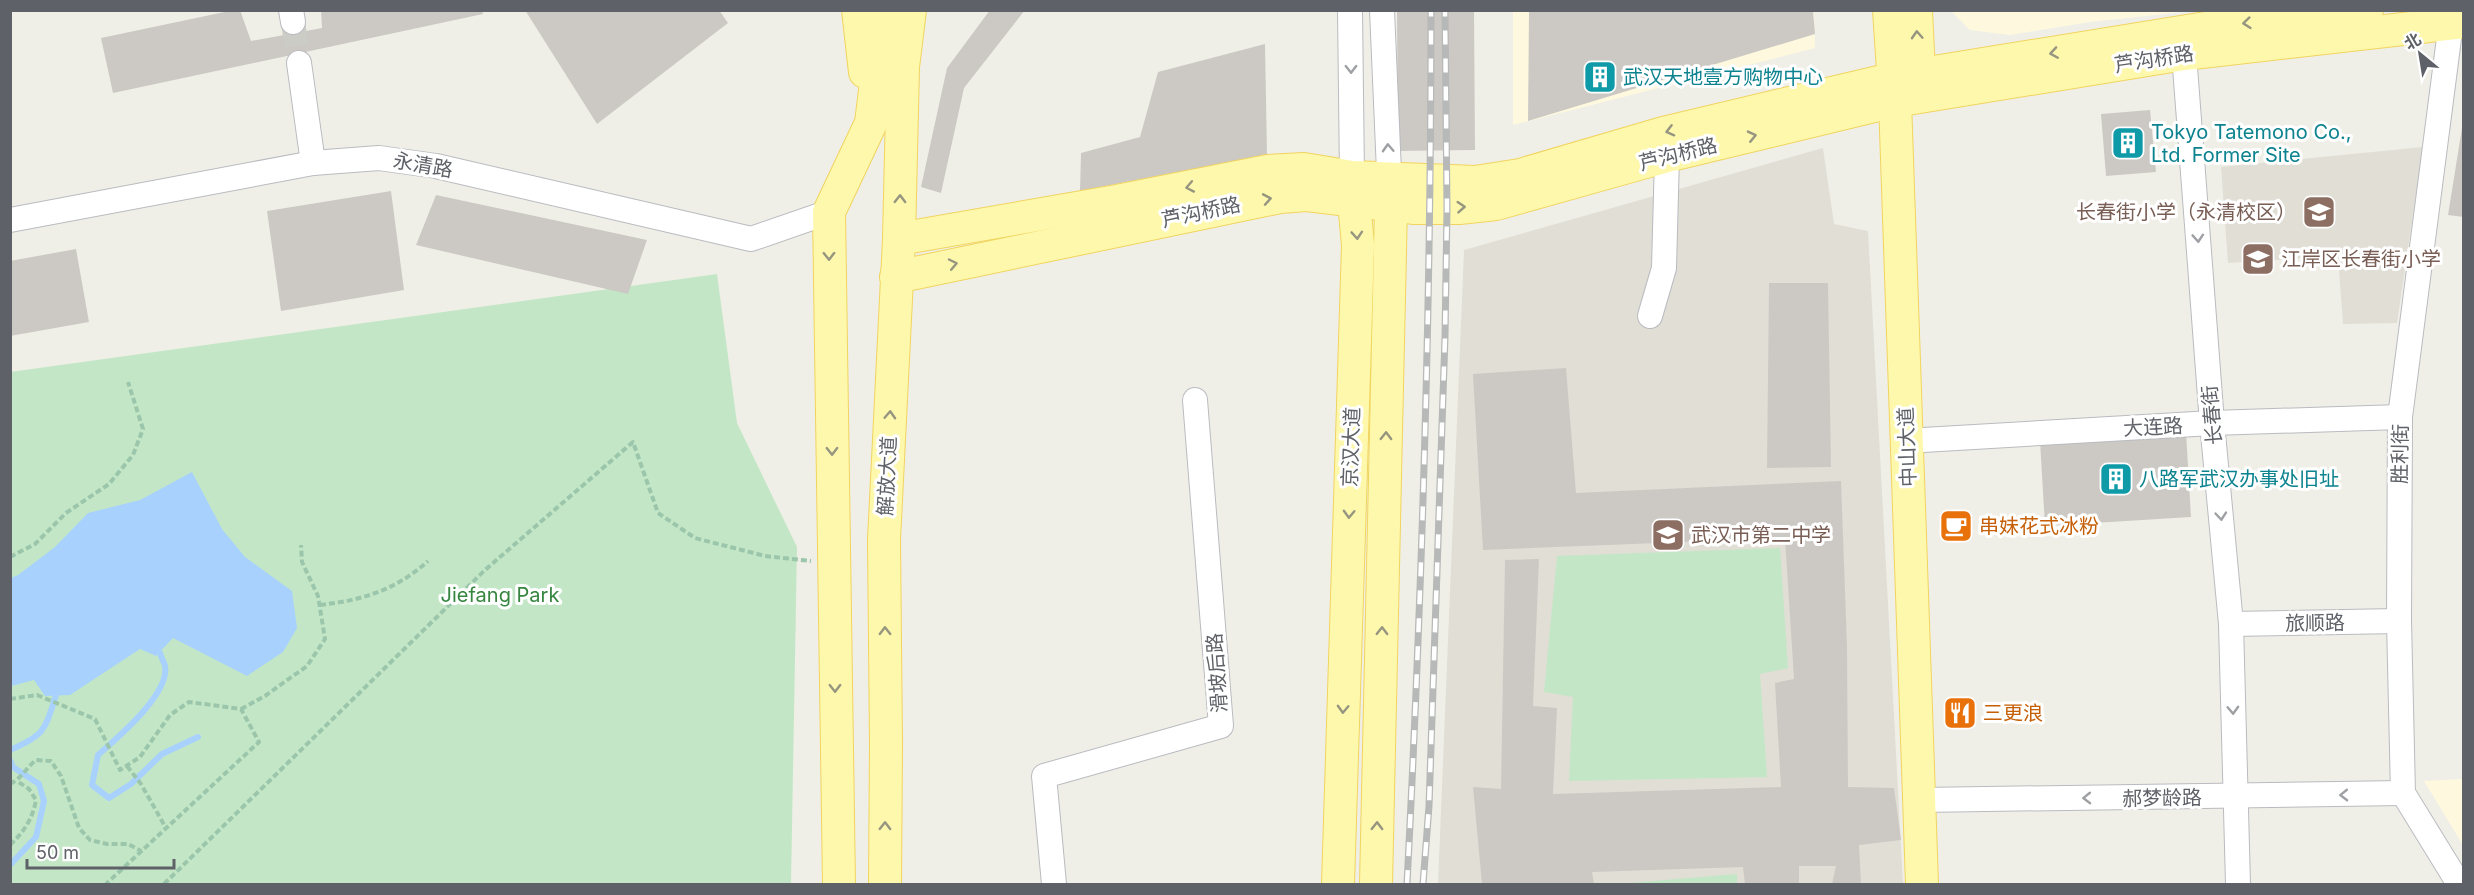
<svg xmlns="http://www.w3.org/2000/svg" width="2474" height="895" viewBox="0 0 2474 895" font-family="Inter,'Noto Sans SC',sans-serif">
<rect width="100%" height="100%" fill="#f0efe7"/>
<g fill="#fef9de">
<path d="M 1513,11 L 1814,11 L 1815,48 L 1513,125 Z"/>
<path d="M 1951,11 L 2193,11 L 2090,22 L 2010,35 L 1970,30 Z"/>
<path d="M 2463,779 L 2464,779 L 2463,845 L 2424,781 Z"/>
</g>
<g fill="#e0ded5">
<path d="M 2423,147 L 2397,323 L 2343,324 L 2338,256 L 2228,263 L 2221,167 Z"/>
<path d="M 1823,148 L 1834,224 L 1868,231 L 1903,884 L 1438,884 L 1464,250 Z"/>
</g>
<g fill="#c3e7c6">
<path d="M 717,274 L 737,423 L 797,547 L 791,884 L 11,884 L 10,372 Z"/>
<path d="M 1780,548 L 1788,668 L 1760,674 L 1767,777 L 1569,781 L 1573,697 L 1544,692 L 1557,556 Z"/>
<path d="M 1737,874 L 1737,884 L 1617,884 Z"/>
</g>
<path fill="#a8d1fe" d="M 192,472 L 222,529 L 245,557 L 292,591 L 297,628 L 283,652 L 247,676 L 173,638 L 156,656 L 140,649 L 70,695 L 45,696 L 34,680 L 11,686 L 11,578 L 18,575 L 55,547 L 88,513 L 140,500 Z"/>
<g fill="none" stroke-linecap="round" stroke-linejoin="round">
<g stroke="#a8d1fe" stroke-width="6">
<path d="M 160,653 C 161,657 164,662 165,666 C 170,694 117,738 98,755 L 92,785 L 109,798 L 131,784 L 162,754 L 198,737"/>
<path d="M 10,750 C 45,735 45,730 56,695"/>
<path d="M 10,760 L 13,767 L 39,784 L 44,801 L 36,837 L 10,865"/>
</g>
</g>
<g fill="#ccc9c4">
<path d="M 234,10 L 240,10 L 251,41 L 322,28 L 321,10 L 482,10 L 483,14 L 113,93 L 101,38 Z"/>
<path d="M 525,10 L 719,10 L 728,23 L 597,124 Z"/>
<path d="M 990,10 L 1025,10 L 964,88 L 941,193 L 921,187 L 947,68 Z"/>
<path d="M 1397,10 L 1474,10 L 1475,150 L 1398,151 Z"/>
<path d="M 1529,10 L 1813,10 L 1815,34 L 1528,121 Z"/>
<path d="M 1265,44 L 1267,155 L 1080,191 L 1081,153 L 1140,137 L 1158,72 Z"/>
<path d="M 2150,110 L 2156,172 L 2106,176 L 2101,114 Z"/>
<path d="M 2462,128 L 2464,128 L 2464,217 L 2448,215 Z"/>
<path d="M 391,191 L 404,290 L 281,311 L 267,211 Z"/>
<path d="M 436,195 L 647,240 L 628,294 L 416,245 Z"/>
<path d="M 76,249 L 89,322 L 10,336 L 10,261 Z"/>
<path d="M 1769,283 L 1828,283 L 1831,467 L 1767,468 Z"/>
<path d="M 1566,368 L 1576,493 L 1841,481 L 1847,647 L 1848,787 L 1894,788 L 1901,840 L 1859,845 L 1861,884 L 1832,884 L 1836,866 L 1799,866 L 1799,884 L 1745,884 L 1743,867 L 1592,872 L 1594,884 L 1482,884 L 1473,787 L 1501,789 L 1505,560 L 1539,559 L 1533,706 L 1557,708 L 1553,794 L 1781,787 L 1775,683 L 1794,679 L 1785,538 L 1483,550 L 1473,374 Z"/>
<path d="M 2186,432 L 2191,517 L 2045,526 L 2040,441 Z"/>
</g>
<g fill="none" stroke-linecap="round" stroke-linejoin="round">
<path stroke="#ccccc7" stroke-width="24" stroke-dasharray="24 12" stroke-linecap="butt" d="M 293,22 L 299,63"/>
<g stroke="#b9bbc0" stroke-width="26">
<g id="minor">
<path d="M 291,10 L 293,22"/>
<path d="M 1350,10 L 1352,177"/>
<path d="M 1382,10 L 1390,195"/>
<path d="M 2450,10 L 2451,23 L 2400,417 L 2399,621 L 2403,793 L 2459,884"/>
<path d="M 2184,54 L 2212,423 L 2231,624 L 2238,884"/>
<path d="M 299,63 L 313,163"/>
<path d="M 10,220 L 313,163 L 379,158 L 436,166 L 751,239 L 829,212"/>
<path d="M 1650,316 L 1664,268 L 1667,156"/>
<path d="M 1906,441 L 2212,423 L 2400,417"/>
<path d="M 2231,624 L 2399,621"/>
<path d="M 1920,800 L 2403,793"/>
<path d="M 1054,884 L 1044,776 L 1221,726 L 1195,400"/>
</g>
</g>
<g stroke="#f1d45f" stroke-width="34">
<g id="major">
<path d="M 858,10 L 865,72"/>
<path d="M 1889,10 L 1895,101 L 1922,884"/>
<path d="M 1912,93 L 1919,74 L 1916,10"/>
<path d="M 899,239 L 1117,201 L 1268,171 L 1304,169 L 1352,177 L 1475,182 L 1520,175 L 1663,133 L 1891,79 L 2218,26 L 2367,10"/>
<path d="M 896,277 L 1280,197 L 1307,195 L 1415,208 L 1459,208 L 1496,204 L 1667,156 L 1895,101 L 2184,54 L 2464,22"/>
<path d="M 839,884 L 829,212 L 871,123 L 885,10"/>
<path d="M 885,884 L 886,744 L 884,540 L 899,239 L 903,67 L 910,10"/>
<path d="M 1338,884 L 1358,245 L 1352,181"/>
<path d="M 1376,884 L 1391,206"/>
</g>
</g>
<g stroke="#9bc6ab" stroke-width="4" stroke-dasharray="6 3" stroke-linecap="butt">
<path d="M 10,557 L 35,544 L 66,513 L 109,484 L 133,455 L 143,429 L 128,382"/>
<path d="M 320,605 C 363,600 396,590 428,561"/>
<path d="M 10,699 L 37,695 L 95,719 L 120,770 L 140,757 L 170,715 L 189,702 L 241,709 L 259,742 L 106,884"/>
<path d="M 241,709 L 265,696 L 307,666 L 325,639 L 318,596 L 302,562 L 301,545"/>
<path d="M 127,766 L 141,784 L 166,828"/>
<path d="M 10,784 C 21,779 27,767 36,760 L 51,761 L 61,776 L 79,828 L 90,840 L 107,844 L 128,844 L 141,851"/>
<path d="M 10,845 C 24,832 33,818 36,800 L 29,789 L 17,781"/>
<path d="M 164,884 L 485,570 L 633,442 L 658,513 L 695,538 L 765,556 L 811,561"/>
</g>
<use href="#minor" stroke="#fff" stroke-width="24"/>
<use href="#major" stroke="#fef8ad" stroke-width="32"/>
<g stroke="#b7b8b8" stroke-width="7">
<g id="rail">
<path d="M 1407,884 C 1422,593 1431,302 1431,10"/>
<path d="M 1423,884 L 1429,806 L 1445,337 L 1447,209 L 1445,10"/>
</g>
</g>
<use href="#rail" stroke="#fff" stroke-width="4.5" stroke-dasharray="14" stroke-linecap="butt"/>
</g>
<defs><path id="oneway-chevron" d="M-2-3.5L2.5 0L-2 3.5" fill="none" stroke-width="1.6" stroke-linecap="round" stroke-linejoin="round" transform="scale(1.5)"/></defs>
<g stroke="#969680">
<use href="#oneway-chevron" transform="translate(2247 23) rotate(174)"/>
<use href="#oneway-chevron" transform="translate(1917 35) rotate(-93)"/>
<use href="#oneway-chevron" transform="translate(2054 53) rotate(171)"/>
<use href="#oneway-chevron" transform="translate(1670 131) rotate(166)"/>
<use href="#oneway-chevron" transform="translate(1752 136) rotate(-13)"/>
<use href="#oneway-chevron" transform="translate(1190 187) rotate(169)"/>
<use href="#oneway-chevron" transform="translate(900 199) rotate(-89)"/>
<use href="#oneway-chevron" transform="translate(1267 199) rotate(-10)"/>
<use href="#oneway-chevron" transform="translate(1461 207) rotate(-4)"/>
<use href="#oneway-chevron" transform="translate(1357 235) rotate(86)"/>
<use href="#oneway-chevron" transform="translate(829 256) rotate(89)"/>
<use href="#oneway-chevron" transform="translate(953 264) rotate(-12)"/>
<use href="#oneway-chevron" transform="translate(890 415) rotate(-87)"/>
<use href="#oneway-chevron" transform="translate(1386 436) rotate(-89)"/>
<use href="#oneway-chevron" transform="translate(832 451) rotate(89)"/>
<use href="#oneway-chevron" transform="translate(1349 514) rotate(92)"/>
<use href="#oneway-chevron" transform="translate(885 631) rotate(-91)"/>
<use href="#oneway-chevron" transform="translate(1382 631) rotate(-89)"/>
<use href="#oneway-chevron" transform="translate(835 688) rotate(89)"/>
<use href="#oneway-chevron" transform="translate(1343 709) rotate(92)"/>
<use href="#oneway-chevron" transform="translate(885 826) rotate(-89)"/>
<use href="#oneway-chevron" transform="translate(1377 826) rotate(-89)"/>
</g>
<g stroke="#9ea0a4">
<use href="#oneway-chevron" transform="translate(1351 69) rotate(89)"/>
<use href="#oneway-chevron" transform="translate(1388 148) rotate(-93)"/>
<use href="#oneway-chevron" transform="translate(2198 238) rotate(86)"/>
<use href="#oneway-chevron" transform="translate(2221 516) rotate(85)"/>
<use href="#oneway-chevron" transform="translate(2233 710) rotate(88)"/>
<use href="#oneway-chevron" transform="translate(2344 795) rotate(179)"/>
<use href="#oneway-chevron" transform="translate(2087 798) rotate(179)"/>
</g>
<defs>
<g id="building-square" transform="scale(1.725)"><rect x="-9" y="-9" width="18" height="18" rx="4" fill="#0f9aa8" stroke="#fff"/><path d="M-4-6H4V6H1V3H-1V6H-4ZM-2.5-4.3h1.7v1.8h-1.7ZM.8-4.3h1.7v1.8H.8ZM-2.5-1h1.7V.8h-1.7ZM.8-1h1.7V.8H.8Z" fill="#fff"/></g>
<g id="school-square" transform="scale(1.725)"><rect x="-9" y="-9" width="18" height="18" rx="4" fill="#8d6e63" stroke="#fff"/><path d="M0-5L7-2L0 1L-7-2ZM-4 1L0 2.5L4 1V4Q0 6-4 4Z" fill="#fff"/></g>
<g id="cafe-square" transform="scale(1.725)"><rect x="-9" y="-9" width="18" height="18" rx="4" fill="#e8710a" stroke="#fff"/><path d="M-5.5-4.5H6V0H3Q3 3.5 0 3.5H-2.5Q-5.5 3.5-5.5 0ZM3-3.2v2h1.7v-2ZM-6 4.5H4V6H-6Z" fill="#fff"/></g>
<g id="restaurant-square" transform="scale(1.725)"><rect x="-9" y="-9" width="18" height="18" rx="4" fill="#e8710a" stroke="#fff"/><path d="M-5-6h1v4h1v-4h1v4h1v-4h1v5L-1.5 .5V6h-2V.5L-5-1ZM5-6V6H3V1.5H1.5Q1.5-4 5-6Z" fill="#fff"/></g>
</defs>
<g fill-rule="evenodd">
<use href="#building-square" x="1600" y="77"/>
<use href="#building-square" x="2128" y="143"/>
<use href="#school-square" x="2319" y="212"/>
<use href="#school-square" x="2258" y="259"/>
<use href="#building-square" x="2116" y="479"/>
<use href="#cafe-square" x="1956" y="526"/>
<use href="#school-square" x="1668" y="535"/>
<use href="#restaurant-square" x="1960" y="713"/>
</g>
<g text-anchor="middle" stroke-width="6" stroke-linejoin="round" paint-order="stroke">
<g font-size="20" fill="#5e6167" stroke="#fff">
<text transform="translate(2154 59) rotate(-9)" y="7">芦沟桥路</text>
<text transform="translate(1678 154) rotate(-14)" y="7">芦沟桥路</text>
<text transform="translate(423 165) rotate(10)" y="7">永清路</text>
<text transform="translate(1201 212) rotate(-12)" y="7">芦沟桥路</text>
<text transform="translate(2212 415) rotate(-95)" y="7">长春街</text>
<text transform="translate(2153 427) rotate(-3)" y="7">大连路</text>
<text transform="translate(1351 447) rotate(-88)" y="7">京汉大道</text>
<text transform="translate(1907 447) rotate(-92)" y="7">中山大道</text>
<text transform="translate(2400 454) rotate(-89)" y="7">胜利街</text>
<text transform="translate(887 476) rotate(-87)" y="7">解放大道</text>
<text transform="translate(2315 623) rotate(-1)" y="7">旅顺路</text>
<text transform="translate(1217 673) rotate(-94)" y="7">滑坡后路</text>
<text transform="translate(2162 798) rotate(-1)" y="7">郝梦龄路</text>
</g>
<g font-size="20" fill="#0d838f" stroke="#fff" text-anchor="start">
<text x="1623" y="84">武汉天地壹方购物中心</text>
<text x="2151" y="139">Tokyo Tatemono Co.,<tspan x="2151" dy="23">Ltd. Former Site</tspan></text>
<text x="2139" y="486">八路军武汉办事处旧址</text>
</g>
<g font-size="20" fill="#785e54" stroke="#fff" text-anchor="start">
<text x="2296" y="219" text-anchor="end">长春街小学（永清校区）</text>
<text x="2281" y="266">江岸区长春街小学</text>
<text x="1691" y="542">武汉市第二中学</text>
</g>
<g font-size="20" fill="#c56008" stroke="#fff" text-anchor="start">
<text x="1979" y="533">串妹花式冰粉</text>
<text x="1983" y="720">三更浪</text>
</g>
<g font-size="20" fill="#368640" stroke="#fff">
<text x="500" y="602">Jiefang Park</text>
</g>
</g>
<rect width="2474" height="895" fill="none" stroke="#5e6167" stroke-width="24"/>
<g transform="translate(2420 54) rotate(330)" stroke="#ffffff" stroke-width="4.5" paint-order="stroke">
<path d="M0-4.5L10 22L0 15L-10 22Z" fill="#5e6167"/>
<text y="-9" font-size="16" font-weight="bold" text-anchor="middle" fill="#5e6167">北</text>
</g>
<path d="M27 859v9h147v-9" fill="none" stroke="#5e6167" stroke-width="3"/>
<text x="36" y="859" font-size="18" fill="#5e6167" stroke="#ffffff" stroke-width="4.5" paint-order="stroke">50 m</text>
</svg>
